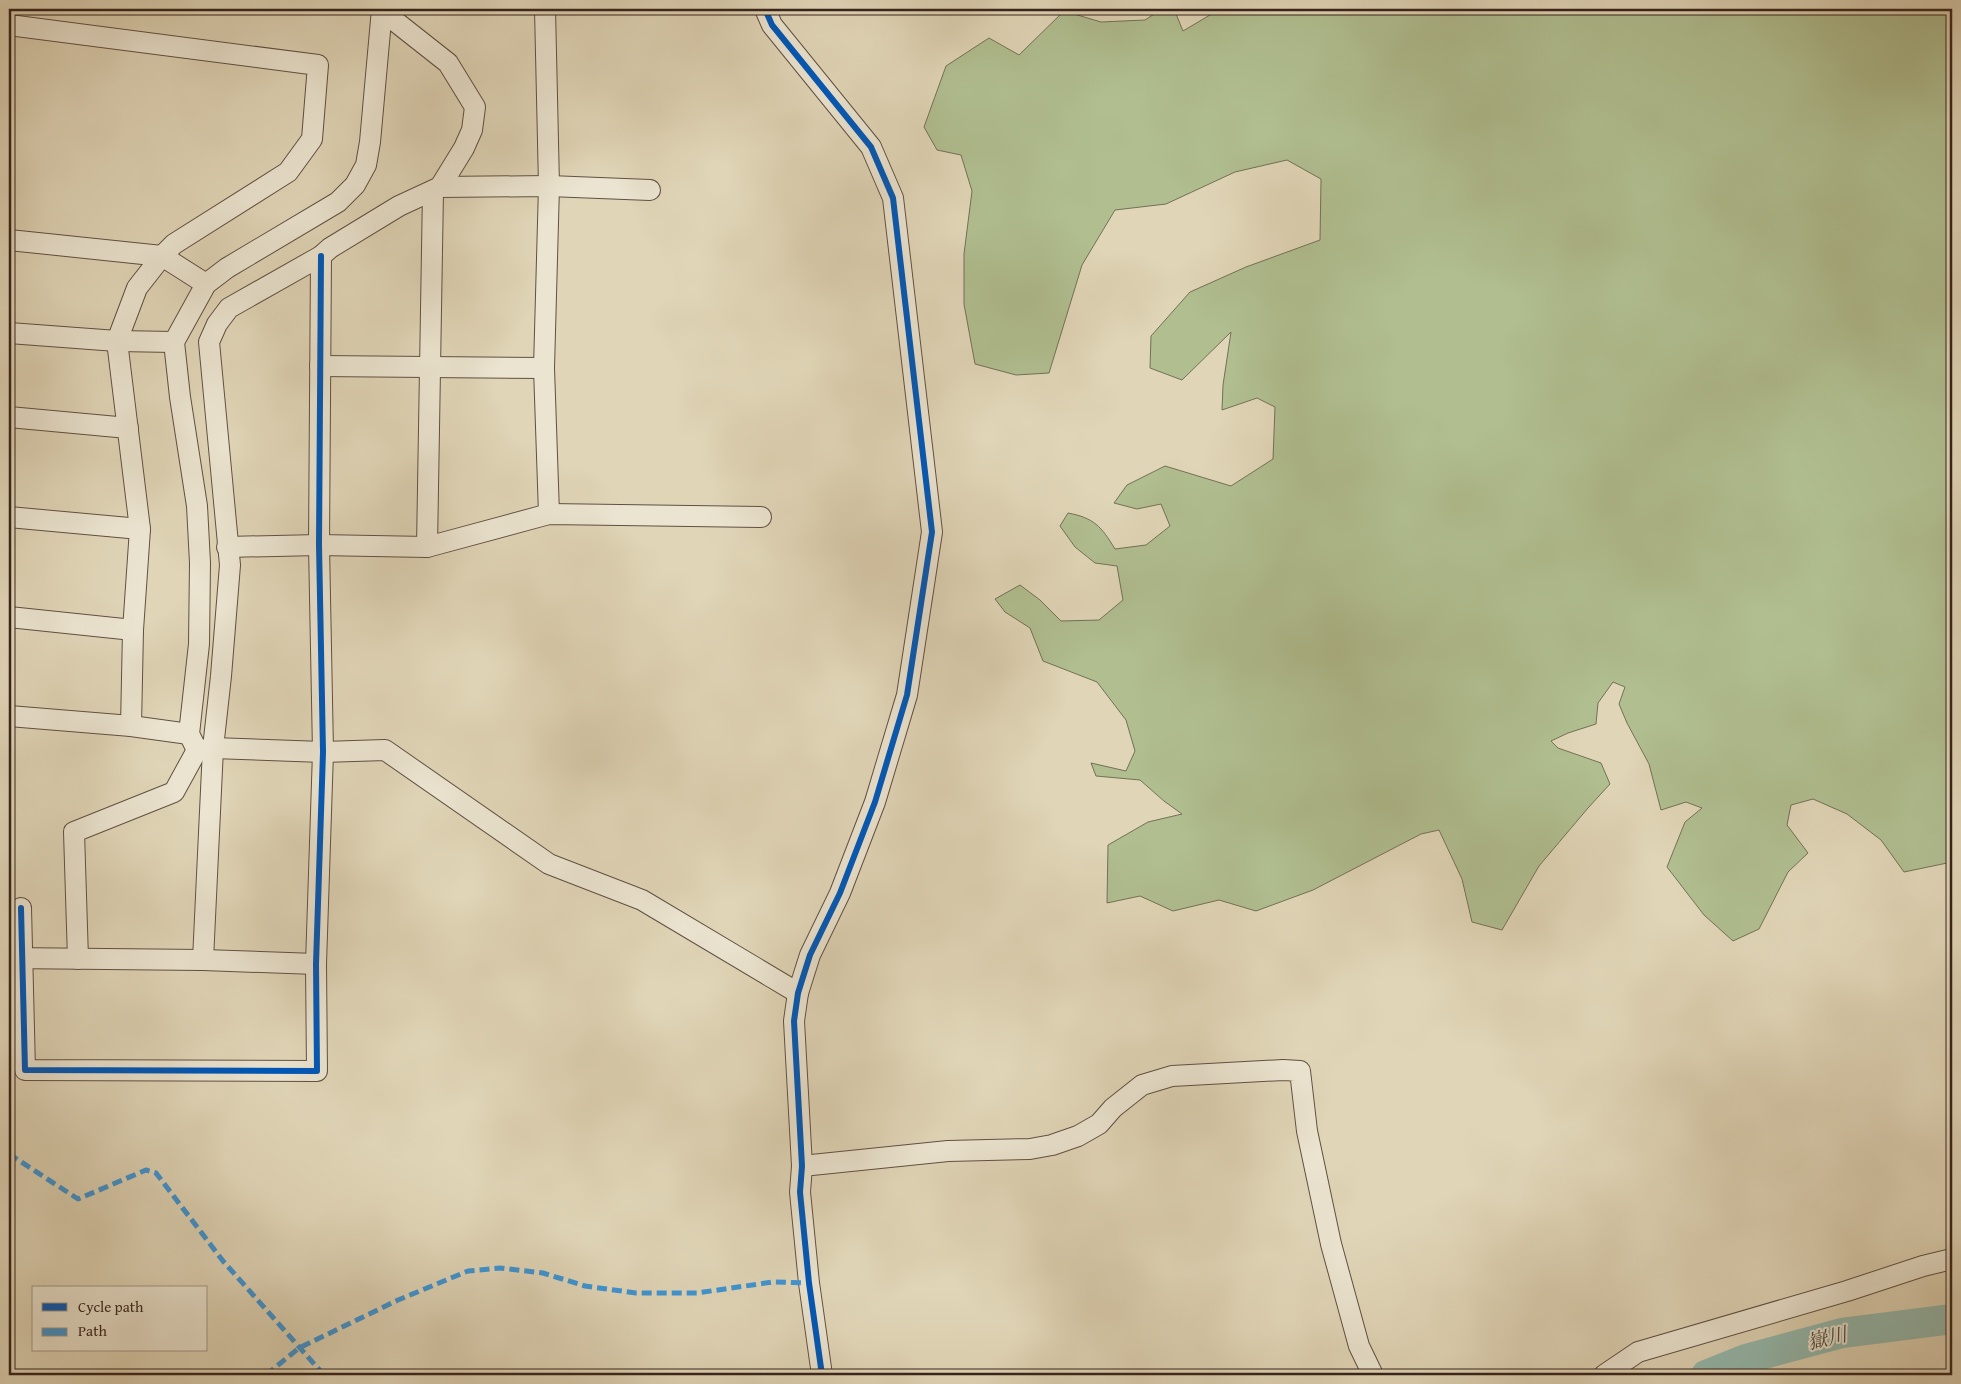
<svg xmlns="http://www.w3.org/2000/svg" width="1961" height="1384" viewBox="0 0 1961 1384" font-family="'Gentium Book Plus','Noto Serif JP',serif">
<rect width="100%" height="100%" fill="#e0d5b7"/>
<filter id="stains"><feTurbulence type="fractalNoise" baseFrequency=".004" numOctaves="4"/><feColorMatrix values="0 0 0 0 .2 0 0 0 0 .09 0 0 0 0 .02 0 0 0 .5 -.17"/></filter>
<radialGradient id="worn" r=".72"><stop offset=".6" stop-color="#630" stop-opacity="0"/><stop offset="1" stop-color="#630" stop-opacity=".3"/></radialGradient>
<path fill="#b0be90" stroke="#737156" d="M 1162,9 L 1174,9 L 1183,31 L 1220,9 L 1952,9 L 1952,862 L 1904,872 L 1881,840 L 1847,814 L 1813,799 L 1791,805 L 1787,825 L 1808,853 L 1788,872 L 1759,929 L 1733,941 L 1704,915 L 1667,867 L 1685,822 L 1702,808 L 1686,802 L 1661,810 L 1649,764 L 1627,723 L 1619,704 L 1625,687 L 1613,682 L 1598,703 L 1596,724 L 1568,733 L 1551,741 L 1558,748 L 1601,763 L 1610,784 L 1588,808 L 1539,866 L 1502,930 L 1472,922 L 1462,879 L 1439,830 L 1421,834 L 1313,890 L 1256,911 L 1219,900 L 1173,911 L 1140,896 L 1107,903 L 1108,845 L 1148,822 L 1182,814 L 1164,801 L 1140,780 L 1096,776 L 1091,763 L 1126,771 L 1135,751 L 1126,720 L 1097,682 L 1043,661 L 1030,628 L 1005,612 L 995,599 L 1020,585 L 1040,600 L 1061,621 L 1099,620 L 1123,600 L 1117,566 L 1095,563 L 1075,547 L 1060,526 L 1068,513 C 1094,518 1101,526 1115,549 L 1146,545 L 1170,526 L 1161,504 L 1137,509 L 1114,503 L 1127,485 L 1165,466 L 1231,486 L 1273,459 L 1275,407 L 1257,398 L 1222,410 L 1223,385 L 1231,332 L 1182,380 L 1150,368 L 1151,336 L 1190,292 L 1246,267 L 1320,240 L 1321,179 L 1287,160 L 1235,172 L 1166,204 L 1115,210 L 1082,265 L 1049,373 L 1016,375 L 975,364 L 964,304 L 964,254 L 972,191 L 961,155 L 937,150 L 924,127 L 946,66 L 989,38 L 1019,55 L 1064,11 L 1101,22 L 1145,20 Z"/>
<g fill="none" stroke-linecap="round" stroke-linejoin="round">
<path stroke="#94b9ad" stroke-width="30" d="M 1706,1375 L 1746,1359 L 1842,1333 L 1952,1319"/>
<g stroke="#605043" stroke-width="22">
<g id="minor">
<path d="M 545,9 L 549,186 L 544,368 L 549,514"/>
<path d="M 765,9 L 772,25 L 871,147 L 893,198 L 932,532 L 907,695 L 875,802 L 840,893 L 810,955 L 798,993 L 794,1021 L 802,1166 L 800,1192 L 809,1283 L 822,1375"/>
<path d="M 9,25 L 318,65 L 312,139 L 288,172 L 174,244 L 162,256 L 137,288 L 117,341 L 140,529 L 133,630 L 131,726"/>
<path d="M 440,187 L 549,186 L 650,190"/>
<path d="M 9,240 L 162,256 L 206,284"/>
<path d="M 9,333 L 117,341 L 174,342"/>
<path d="M 320,366 L 544,368"/>
<path d="M 9,417 L 128,428"/>
<path d="M 9,517 L 140,529"/>
<path d="M 227,547 L 319,545 L 427,547 L 549,514 L 761,517"/>
<path d="M 427,547 L 433,191"/>
<path d="M 9,617 L 133,630"/>
<path d="M 9,716 L 131,726 L 189,734"/>
<path d="M 197,750 L 189,734 L 199,644 L 200,563 L 197,506 L 180,397 L 174,342 L 206,284 L 227,268 L 338,202 L 355,185 L 366,165 L 370,142 L 382,9"/>
<path d="M 201,750 L 213,748 L 323,752 L 385,750 L 549,864 L 642,900 L 798,993"/>
<path d="M 21,908 L 25,1070 L 317,1071 L 316,964 L 323,752 L 319,545 L 321,256"/>
<path d="M 9,958 L 203,960 L 316,964"/>
<path d="M 78,959 L 74,832 L 174,792 L 197,750"/>
<path d="M 203,960 L 213,748 L 221,676 L 230,565 L 209,342 L 217,324 L 229,308 L 321,256 L 330,248 L 399,206 L 440,187 L 464,148 L 472,130 L 475,107 L 448,63 L 382,11"/>
<path d="M 802,1166 L 948,1151 L 1030,1149 L 1052,1145 L 1078,1136 L 1099,1124 L 1113,1108 L 1142,1085 L 1172,1076 L 1283,1070 L 1300,1071 L 1307,1131 L 1331,1244 L 1359,1346 L 1373,1375"/>
<path d="M 1604,1375 L 1638,1352 L 1847,1291 L 1923,1266 L 1952,1259"/>
</g>
</g>
<use href="#minor" stroke="#ebe4d0" stroke-width="20"/>
<g stroke="#3e95d4" stroke-width="5" stroke-dasharray="10 5" stroke-linecap="butt">
<path d="M 9,1154 L 78,1199 L 146,1170 L 156,1173 L 223,1261 L 324,1375"/>
<path d="M 266,1375 L 299,1348 L 398,1300 L 468,1271 L 500,1268 L 543,1273 L 585,1286 L 636,1293 L 697,1293 L 773,1282 L 809,1283"/>
</g>
<g stroke="#ebe4d0" stroke-width="9">
<g id="cycleway">
<path d="M 765,9 L 772,25 L 871,147 L 893,198 L 932,532 L 907,695 L 875,802 L 840,893 L 810,955 L 798,993 L 794,1021 L 802,1166 L 800,1192 L 809,1283 L 822,1375"/>
<path d="M 21,908 L 25,1070 L 317,1071 L 316,964 L 323,752 L 319,545 L 321,256"/>
</g>
</g>
<use href="#cycleway" stroke="#0057b8" stroke-width="6"/>
</g>
<g text-anchor="middle" stroke-width="4" stroke-linejoin="round" paint-order="stroke">
<g font-size="20" font-style="italic" fill="#4e4940" stroke="#ebe4d0">
<text transform="translate(1827 1338) rotate(-13)" y="7">嶽川</text>
</g>
</g>
<rect width="1961" height="1384" fill="none" stroke="#e0d5b7" stroke-width="30"/>
<rect x="10" y="10" width="1941" height="1364" fill="none" stroke="#36241c" stroke-width="2.5"/>
<rect x="15" y="15" width="1931" height="1354" fill="none" stroke="#36241c"/>
<rect x="32" y="1286" width="175" height="65" fill="#ebe4d0" stroke="#a39788"/>
<rect x="42" y="1303" width="25" height="8" fill="#0057b8" stroke="#a39788"/>
<text x="78" y="1312" font-size="15" fill="#36241c">Cycle path</text>
<rect x="42" y="1328" width="25" height="8" fill="#3e95d4" stroke="#a39788"/>
<text x="78" y="1336" font-size="15" fill="#36241c">Path</text>
<rect width="100%" height="100%" filter="url(#stains)"/>
<rect width="100%" height="100%" fill="url(#worn)"/>
</svg>
